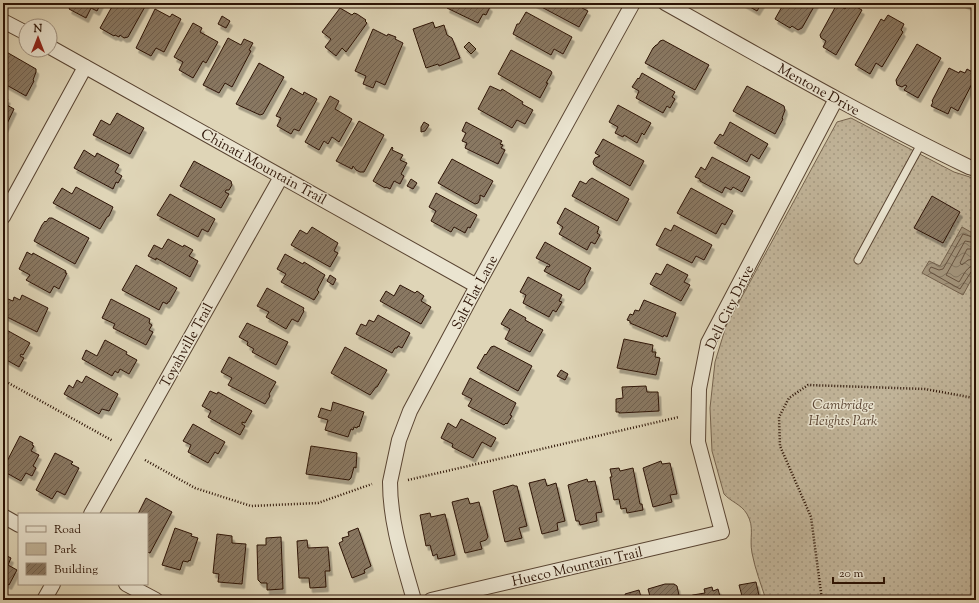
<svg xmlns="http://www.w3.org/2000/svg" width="979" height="603" viewBox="0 0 979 603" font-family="'Sorts Mill Goudy',serif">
<defs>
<pattern id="green-dots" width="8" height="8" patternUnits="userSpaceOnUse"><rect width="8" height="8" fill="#c1b499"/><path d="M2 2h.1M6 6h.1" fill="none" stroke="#a69a82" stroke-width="1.8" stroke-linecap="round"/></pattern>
<pattern id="water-waves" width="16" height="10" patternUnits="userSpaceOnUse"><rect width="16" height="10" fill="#a2937a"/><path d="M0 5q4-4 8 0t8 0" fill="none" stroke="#847762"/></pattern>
<pattern id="building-hatch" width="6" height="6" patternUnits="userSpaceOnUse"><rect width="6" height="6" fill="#897862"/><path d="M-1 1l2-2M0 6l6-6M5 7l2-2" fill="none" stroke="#70614f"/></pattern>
<filter id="shadow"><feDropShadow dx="2.5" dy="4.5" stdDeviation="0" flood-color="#0004"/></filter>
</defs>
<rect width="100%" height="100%" fill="#dfd5b7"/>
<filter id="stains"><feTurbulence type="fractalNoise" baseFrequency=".005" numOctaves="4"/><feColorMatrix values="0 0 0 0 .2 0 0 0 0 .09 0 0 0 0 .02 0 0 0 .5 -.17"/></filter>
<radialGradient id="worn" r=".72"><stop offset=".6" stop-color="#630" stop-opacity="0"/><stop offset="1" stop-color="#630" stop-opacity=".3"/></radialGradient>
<path fill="url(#green-dots)" stroke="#76644f" d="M 851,118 L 954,172 L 976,179 L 976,600 L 766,600 C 761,584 755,569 752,553 C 749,537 755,528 747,514 C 741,504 731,502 724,494 L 712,451 L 710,408 L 715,362 L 726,326 L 837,122 Z"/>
<path fill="url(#water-waves)" stroke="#73604b" d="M 962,227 L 976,235 L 976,271 L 963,295 L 922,273 L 929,261 L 940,266 Z"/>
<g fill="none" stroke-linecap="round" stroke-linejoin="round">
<g stroke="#675340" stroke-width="1">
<path d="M 976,238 L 963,234 L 943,269 L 939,270 L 931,267 L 929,270 L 930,272 L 960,289 L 971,272 L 976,270"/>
<path d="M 976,243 L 965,241 L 946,275 L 959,282 C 964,275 966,266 976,265"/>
<path d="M 976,249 L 967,249 L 960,263 L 962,265 L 968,260 L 976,259"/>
</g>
</g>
<g fill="url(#building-hatch)" stroke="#2c1305" filter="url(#shadow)">
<path d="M 72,3 L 101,3 L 97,11 L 91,8 L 86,18 L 69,9 Z"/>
<path d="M 114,3 L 147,3 L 128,37 L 124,38 L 120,35 L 119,37 L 115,35 L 114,36 L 100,28 Z"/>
<path d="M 449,3 L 488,3 L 487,5 L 490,7 L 486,15 L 483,14 L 478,23 L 447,8 Z"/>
<path d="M 534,3 L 585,3 L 582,8 L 588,11 L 579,27 Z"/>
<path d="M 743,3 L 762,3 L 757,11 Z"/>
<path d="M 784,3 L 816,3 L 802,28 L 798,30 L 792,26 L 790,28 L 775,19 Z"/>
<path d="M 849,3 L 862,10 L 836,55 L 823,47 L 826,41 L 821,38 L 820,35 L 837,4 L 845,9 Z"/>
<path d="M 963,3 L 976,3 L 976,11 L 971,8 L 972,7 Z"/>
<path d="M 340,8 L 352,15 L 354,13 L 357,14 L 366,20 L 365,21 L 367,23 L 346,52 L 342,48 L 336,56 L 325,47 L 331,39 L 322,32 Z"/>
<path d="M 155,9 L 170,17 L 172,14 L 181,19 L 164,52 L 156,48 L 151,56 L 136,48 Z"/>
<path d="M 526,12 L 572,37 L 563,54 L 554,49 L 551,55 L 513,34 L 517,24 L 519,24 Z"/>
<path d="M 888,15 L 904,24 L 901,30 L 903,32 L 882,67 L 876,63 L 870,74 L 855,65 L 881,19 L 884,21 Z"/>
<path d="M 222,16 L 230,21 L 226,28 L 218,24 Z"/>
<path d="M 433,22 L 435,28 L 444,25 L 447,35 L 452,38 L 460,58 L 439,66 L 438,64 L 426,68 L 413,29 Z"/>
<path d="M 193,23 L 202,28 L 200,32 L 218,42 L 206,63 L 203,61 L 193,78 L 179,70 L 183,62 L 174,57 Z"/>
<path d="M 373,29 L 387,36 L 388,34 L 396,37 L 395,39 L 403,43 L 385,85 L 376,81 L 373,88 L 363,84 L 366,76 L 355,71 Z"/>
<path d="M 228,38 L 241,45 L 244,39 L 253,43 L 249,50 L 251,51 L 232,87 L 225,83 L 219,93 L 203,85 Z"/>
<path d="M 663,40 L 709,65 L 695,90 L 645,63 L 653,48 L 656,45 L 657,45 L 660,41 Z"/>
<path d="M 469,42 L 476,49 L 471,54 L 464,47 Z"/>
<path d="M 917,44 L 941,58 L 918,98 L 904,90 L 907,86 L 905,85 L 902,87 L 897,85 L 896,80 Z"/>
<path d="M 3,50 L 36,69 L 36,72 L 33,80 L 34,81 L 26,96 L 3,83 Z"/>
<path d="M 511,50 L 551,71 L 552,73 L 546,83 L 548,83 L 540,98 L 498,74 Z"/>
<path d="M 259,63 L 284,77 L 263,114 L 260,115 L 236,104 Z"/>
<path d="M 949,68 L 959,73 L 960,71 L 965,73 L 967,69 L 976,74 L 976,76 L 958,111 L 951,107 L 948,114 L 931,106 L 933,102 L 932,101 Z"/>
<path d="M 642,73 L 675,92 L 672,97 L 675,99 L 670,108 L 667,106 L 663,113 L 636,98 L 639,91 L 632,87 L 638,78 L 639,79 Z"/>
<path d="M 490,86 L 501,91 L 502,89 L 523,102 L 522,104 L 533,110 L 525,124 L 517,120 L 512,128 L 478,109 Z"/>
<path d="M 747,86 L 784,106 L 785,110 L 782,118 L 783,119 L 775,134 L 733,111 Z"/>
<path d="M 291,88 L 303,95 L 304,92 L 317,99 L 299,131 L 294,129 L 291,134 L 277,126 L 281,118 L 276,116 Z"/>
<path d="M 330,96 L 339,101 L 335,109 L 352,119 L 339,142 L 332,137 L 328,144 L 324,141 L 319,150 L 305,142 Z"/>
<path d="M 3,97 L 8,99 L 5,104 L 14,109 L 5,128 L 3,127 Z"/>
<path d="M 618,105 L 651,123 L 644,135 L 642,133 L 637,143 L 624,135 L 623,137 L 615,133 L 618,127 L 609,122 Z"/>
<path d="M 117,113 L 144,128 L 130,154 L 93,135 L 101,120 L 110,125 Z"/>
<path d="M 359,121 L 384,135 L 364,172 L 360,172 L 356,170 L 353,166 L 352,169 L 336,161 Z"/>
<path d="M 424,122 L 429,125 L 425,131 L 421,132 L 421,127 Z"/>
<path d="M 466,122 L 502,141 L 500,144 L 503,145 L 501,148 L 505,150 L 498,164 L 465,148 L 467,143 L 462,141 L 466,133 L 462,131 Z"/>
<path d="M 730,122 L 768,144 L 759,159 L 751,154 L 747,162 L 714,143 L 720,134 L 723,136 Z"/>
<path d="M 603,139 L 644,161 L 630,186 L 594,165 L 593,162 L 595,158 L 600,156 L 595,153 Z"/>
<path d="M 392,147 L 393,148 L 392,150 L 403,155 L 400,160 L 407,163 L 401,174 L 404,176 L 400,184 L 394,181 L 390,189 L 386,187 L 385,188 L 373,181 Z"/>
<path d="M 84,150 L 95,157 L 97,153 L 119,165 L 115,172 L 122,176 L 118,183 L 116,182 L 113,189 L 74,168 Z"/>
<path d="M 712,157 L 750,177 L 742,192 L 733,187 L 731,190 L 725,187 L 722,193 L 700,181 L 700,179 L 695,177 L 701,167 L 705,170 Z"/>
<path d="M 452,159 L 493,181 L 484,197 L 480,195 L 480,199 L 478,203 L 475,204 L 438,183 Z"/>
<path d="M 194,161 L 231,181 L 232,185 L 229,190 L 226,190 L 225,192 L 229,194 L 221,208 L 180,186 Z"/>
<path d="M 592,178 L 629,199 L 617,221 L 572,196 L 580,181 L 586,184 L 589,180 Z"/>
<path d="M 411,179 L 417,183 L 413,189 L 407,186 Z"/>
<path d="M 76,187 L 113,207 L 109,216 L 107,217 L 100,229 L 53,203 L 62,188 L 72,194 Z"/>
<path d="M 691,188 L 733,211 L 725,225 L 722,223 L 716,234 L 677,213 Z"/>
<path d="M 436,193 L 477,215 L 470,228 L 468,227 L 465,233 L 454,227 L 451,232 L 431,221 L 436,211 L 429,207 Z"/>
<path d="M 170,194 L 215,219 L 208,232 L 202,229 L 198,237 L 157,215 Z"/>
<path d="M 932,196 L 960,212 L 943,243 L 914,228 Z"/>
<path d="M 565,208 L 599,227 L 597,233 L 600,235 L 595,244 L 591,242 L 587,250 L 559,234 L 563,227 L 557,223 Z"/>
<path d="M 49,218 L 52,218 L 89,238 L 75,264 L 34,241 L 42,225 L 45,221 L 46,222 Z"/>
<path d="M 674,225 L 712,245 L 704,260 L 696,256 L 692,263 L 656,245 L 665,228 L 671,231 Z"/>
<path d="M 312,227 L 338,243 L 334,251 L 338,253 L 330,267 L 291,245 L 300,230 L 307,234 Z"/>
<path d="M 168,239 L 183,247 L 184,245 L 193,250 L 189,256 L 198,261 L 190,277 L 156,258 L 156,260 L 148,256 L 154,245 L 162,249 Z"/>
<path d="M 545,242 L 591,268 L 585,279 L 585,283 L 579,290 L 544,271 L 547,266 L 549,267 L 550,265 L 536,258 Z"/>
<path d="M 27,252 L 32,255 L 33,253 L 66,271 L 65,273 L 67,273 L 59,289 L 54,286 L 50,293 L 26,280 L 30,275 L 19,269 Z"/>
<path d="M 285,254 L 303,264 L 304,262 L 325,275 L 317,290 L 319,292 L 314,300 L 281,282 L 286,274 L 277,269 Z"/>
<path d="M 667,264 L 688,275 L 684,282 L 690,285 L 681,301 L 650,284 L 656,273 L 661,275 Z"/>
<path d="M 136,265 L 177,288 L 169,302 L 168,302 L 167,304 L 163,302 L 159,310 L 122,290 Z"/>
<path d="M 330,275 L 336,279 L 333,285 L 327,281 Z"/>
<path d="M 528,277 L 562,295 L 559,301 L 562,302 L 556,312 L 553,310 L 549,317 L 523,303 L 526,295 L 520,292 Z"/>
<path d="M 400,285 L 415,293 L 417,291 L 424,296 L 421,301 L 431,307 L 421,324 L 380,301 L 386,291 L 394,296 Z"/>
<path d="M 267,288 L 304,308 L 303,310 L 304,311 L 298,322 L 292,319 L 286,329 L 266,317 L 269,312 L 257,306 Z"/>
<path d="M 22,295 L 48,308 L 37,332 L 3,315 L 3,297 L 13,301 L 14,297 L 20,300 Z"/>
<path d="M 111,299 L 150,319 L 149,323 L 152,325 L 149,330 L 153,332 L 146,345 L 113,328 L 115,324 L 102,318 Z"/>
<path d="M 644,300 L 676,313 L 667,337 L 664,335 L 663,337 L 630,323 L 630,321 L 627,320 L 630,314 L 633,315 L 635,310 L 639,311 Z"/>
<path d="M 510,309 L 526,318 L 525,320 L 543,330 L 530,352 L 505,339 L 510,329 L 501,324 Z"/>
<path d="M 378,315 L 410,333 L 402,348 L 398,346 L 397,348 L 395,348 L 392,353 L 356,334 L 361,324 L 366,326 L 369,320 L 374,322 Z"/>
<path d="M 247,323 L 288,342 L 276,365 L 252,352 L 254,349 L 247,345 L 248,342 L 239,337 Z"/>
<path d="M 3,328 L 30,343 L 23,355 L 21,354 L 20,356 L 24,358 L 19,367 L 3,358 Z"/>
<path d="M 624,339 L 653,345 L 652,352 L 656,352 L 655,357 L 660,358 L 656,375 L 617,368 Z"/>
<path d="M 105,340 L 127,352 L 126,354 L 137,360 L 129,374 L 120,369 L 118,373 L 115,371 L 112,376 L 82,359 L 86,350 L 97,356 Z"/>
<path d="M 494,346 L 532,366 L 518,391 L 477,368 L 485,354 L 486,355 L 491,347 Z"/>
<path d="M 345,347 L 387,370 L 377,387 L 376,387 L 370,395 L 331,373 Z"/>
<path d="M 229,357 L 276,382 L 269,394 L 270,396 L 265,404 L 228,385 L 232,378 L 221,372 Z"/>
<path d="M 561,370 L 568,374 L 565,380 L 557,376 Z"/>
<path d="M 86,376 L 118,394 L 109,411 L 102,409 L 99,414 L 64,394 L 69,385 L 73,388 L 77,380 L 82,383 Z"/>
<path d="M 470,378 L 516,403 L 510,415 L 512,416 L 507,424 L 506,423 L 504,425 L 468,406 L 472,399 L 462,394 Z"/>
<path d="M 646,386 L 647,392 L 658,392 L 659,411 L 619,413 L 619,412 L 616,412 L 616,399 L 623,398 L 622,387 Z"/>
<path d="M 210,391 L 217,394 L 218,392 L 252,411 L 245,423 L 242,422 L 242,424 L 245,426 L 240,435 L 208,417 L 211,411 L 202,406 Z"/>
<path d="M 333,402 L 364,412 L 359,427 L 358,426 L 357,428 L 354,427 L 353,430 L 351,429 L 348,437 L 325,430 L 328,420 L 318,417 L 321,408 L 331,411 Z"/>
<path d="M 461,419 L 496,438 L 491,447 L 482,442 L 473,458 L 452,447 L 453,444 L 441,438 L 448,423 L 456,428 Z"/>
<path d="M 193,424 L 225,442 L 218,454 L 215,452 L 208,463 L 188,452 L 191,445 L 183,441 Z"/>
<path d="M 20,436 L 33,443 L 32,445 L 34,446 L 31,451 L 39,455 L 33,466 L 36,468 L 32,476 L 26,473 L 21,481 L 3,471 L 3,469 Z"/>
<path d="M 311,446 L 357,453 L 356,468 L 354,467 L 351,478 L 349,480 L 306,474 Z"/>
<path d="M 55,453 L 73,462 L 71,464 L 79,468 L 65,495 L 57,491 L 52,499 L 36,490 Z"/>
<path d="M 661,461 L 662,464 L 670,463 L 677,494 L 670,495 L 672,502 L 653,507 L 643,468 Z"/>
<path d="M 619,468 L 620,471 L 633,468 L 640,504 L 642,504 L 643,510 L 627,513 L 626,508 L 621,509 L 619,499 L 614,500 L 610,477 L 612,477 L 610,469 Z"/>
<path d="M 545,479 L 547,486 L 556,483 L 565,521 L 557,523 L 558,530 L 542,534 L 529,483 Z"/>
<path d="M 587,479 L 588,482 L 595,481 L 602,512 L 596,513 L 597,521 L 580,525 L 579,521 L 576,521 L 568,485 Z"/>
<path d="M 513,485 L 515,486 L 517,486 L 527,526 L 519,528 L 522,538 L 505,542 L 493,491 Z"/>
<path d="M 146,498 L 172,512 L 150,553 L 147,552 L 147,514 L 138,514 Z"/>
<path d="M 468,498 L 470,504 L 479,502 L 488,537 L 486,540 L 480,542 L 482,549 L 465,553 L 452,502 Z"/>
<path d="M 430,513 L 431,517 L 445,514 L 455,555 L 438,559 L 437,554 L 433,556 L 430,545 L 426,546 L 420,515 Z"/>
<path d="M 175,528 L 192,534 L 191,536 L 198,538 L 190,561 L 189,560 L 188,562 L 183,561 L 180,570 L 162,565 Z"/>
<path d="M 358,528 L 371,566 L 364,570 L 365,573 L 352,578 L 339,543 L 343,541 L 342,538 L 349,536 L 348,532 Z"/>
<path d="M 217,534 L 232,536 L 232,543 L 246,544 L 242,584 L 218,582 L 219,574 L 213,573 Z"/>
<path d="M 281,537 L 283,589 L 267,590 L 267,583 L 261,583 L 258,580 L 257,545 L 266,545 L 266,538 Z"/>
<path d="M 307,540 L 308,548 L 328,547 L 330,571 L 325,571 L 326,587 L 310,588 L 309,578 L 299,578 L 297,541 Z"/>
<path d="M 3,554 L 11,558 L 8,565 L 17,570 L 9,585 L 3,582 Z"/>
<path d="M 756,582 L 760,600 L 738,600 L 737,596 L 742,596 L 739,585 Z"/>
<path d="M 665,584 L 674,584 L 677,586 L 680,600 L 651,600 L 648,589 Z"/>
<path d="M 712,587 L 713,591 L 718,589 L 721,600 L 691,600 L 690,596 L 693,595 L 705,593 L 704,589 Z"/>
<path d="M 639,590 L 642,600 L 626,600 L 625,594 Z"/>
</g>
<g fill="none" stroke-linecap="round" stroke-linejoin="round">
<g stroke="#594432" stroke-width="9">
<path id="service" d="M 858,260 L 921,144"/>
</g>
<g stroke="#594432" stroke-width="16">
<g id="minor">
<path d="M 665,3 C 765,59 865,117 969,167 L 976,169"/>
<path d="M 3,21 L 26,33"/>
<path d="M 50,47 L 477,286"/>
<path d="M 3,217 L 85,67"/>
<path d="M 91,514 L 281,177"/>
<path d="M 3,516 L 19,525"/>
<path d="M 126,584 L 156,600"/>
<path d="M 44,600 L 53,584"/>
<path d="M 414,600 C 403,561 390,523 390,482 L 399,440 L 410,411 L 477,286 L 633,3"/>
<path d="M 431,600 L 722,532 L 698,442 L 699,389 L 708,343 L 836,99"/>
</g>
</g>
<g stroke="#2c1305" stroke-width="2.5" stroke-dasharray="1 2" stroke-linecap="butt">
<path d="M 3,380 L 113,441"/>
<path d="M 145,460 L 195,488 L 251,506 L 318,503 L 372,484"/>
<path d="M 408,480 L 679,417"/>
<path d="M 822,600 L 811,517 L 780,446 L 779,417 L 789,398 L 808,385 L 925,389 L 974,398 L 976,402"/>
</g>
<use href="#service" stroke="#eae4d0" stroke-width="7"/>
<use href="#minor" stroke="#eae4d0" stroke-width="14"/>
</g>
<g text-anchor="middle" stroke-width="3" stroke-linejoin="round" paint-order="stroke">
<g font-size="14" fill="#2c1305" stroke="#eae4d0">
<text transform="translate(819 89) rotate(29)" y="5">Mentone Drive</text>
<text transform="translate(264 166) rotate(29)" y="5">Chinati Mountain Trail</text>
<text transform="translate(474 292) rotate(-62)" y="5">Salt Flat Lane</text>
<text transform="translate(729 307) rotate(-64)" y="5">Dell City Drive</text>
<text transform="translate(186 345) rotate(-61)" y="5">Toyahville Trail</text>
<text transform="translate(577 566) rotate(-13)" y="5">Hueco Mountain Trail</text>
</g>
<g font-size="14" font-style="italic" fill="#594331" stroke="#eae4d0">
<text x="843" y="409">Cambridge<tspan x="843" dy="16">Heights Park</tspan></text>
</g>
</g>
<rect width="979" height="603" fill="none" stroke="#dfd5b7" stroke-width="16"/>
<rect x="4" y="4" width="971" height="595" fill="none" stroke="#2c1305" stroke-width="2"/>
<rect x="8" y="8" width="963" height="587" fill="none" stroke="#2c1305"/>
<rect x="18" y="513" width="130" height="72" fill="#eae4d0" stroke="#9e907f"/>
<rect x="26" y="526" width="20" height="6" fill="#eae4d0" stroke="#9e907f"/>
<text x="54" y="533" font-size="12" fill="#2c1305">Road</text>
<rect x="26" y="543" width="20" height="12" fill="#c1b499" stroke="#9e907f"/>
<text x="54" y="553" font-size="12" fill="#2c1305">Park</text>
<rect x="26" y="563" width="20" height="12" fill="url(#building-hatch)" stroke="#9e907f"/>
<text x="54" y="573" font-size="12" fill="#2c1305">Building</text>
<g transform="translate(38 38)"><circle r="19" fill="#eae4d0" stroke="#9e907f"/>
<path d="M0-3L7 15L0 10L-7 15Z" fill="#8f2418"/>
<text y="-6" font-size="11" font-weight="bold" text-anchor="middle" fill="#2c1305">N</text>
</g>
<path d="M833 577v6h51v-6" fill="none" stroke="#2c1305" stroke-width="2"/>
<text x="839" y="577" font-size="12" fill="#2c1305" stroke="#eae4d0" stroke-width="3" paint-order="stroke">20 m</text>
<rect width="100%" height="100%" filter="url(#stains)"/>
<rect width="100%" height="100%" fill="url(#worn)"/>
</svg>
